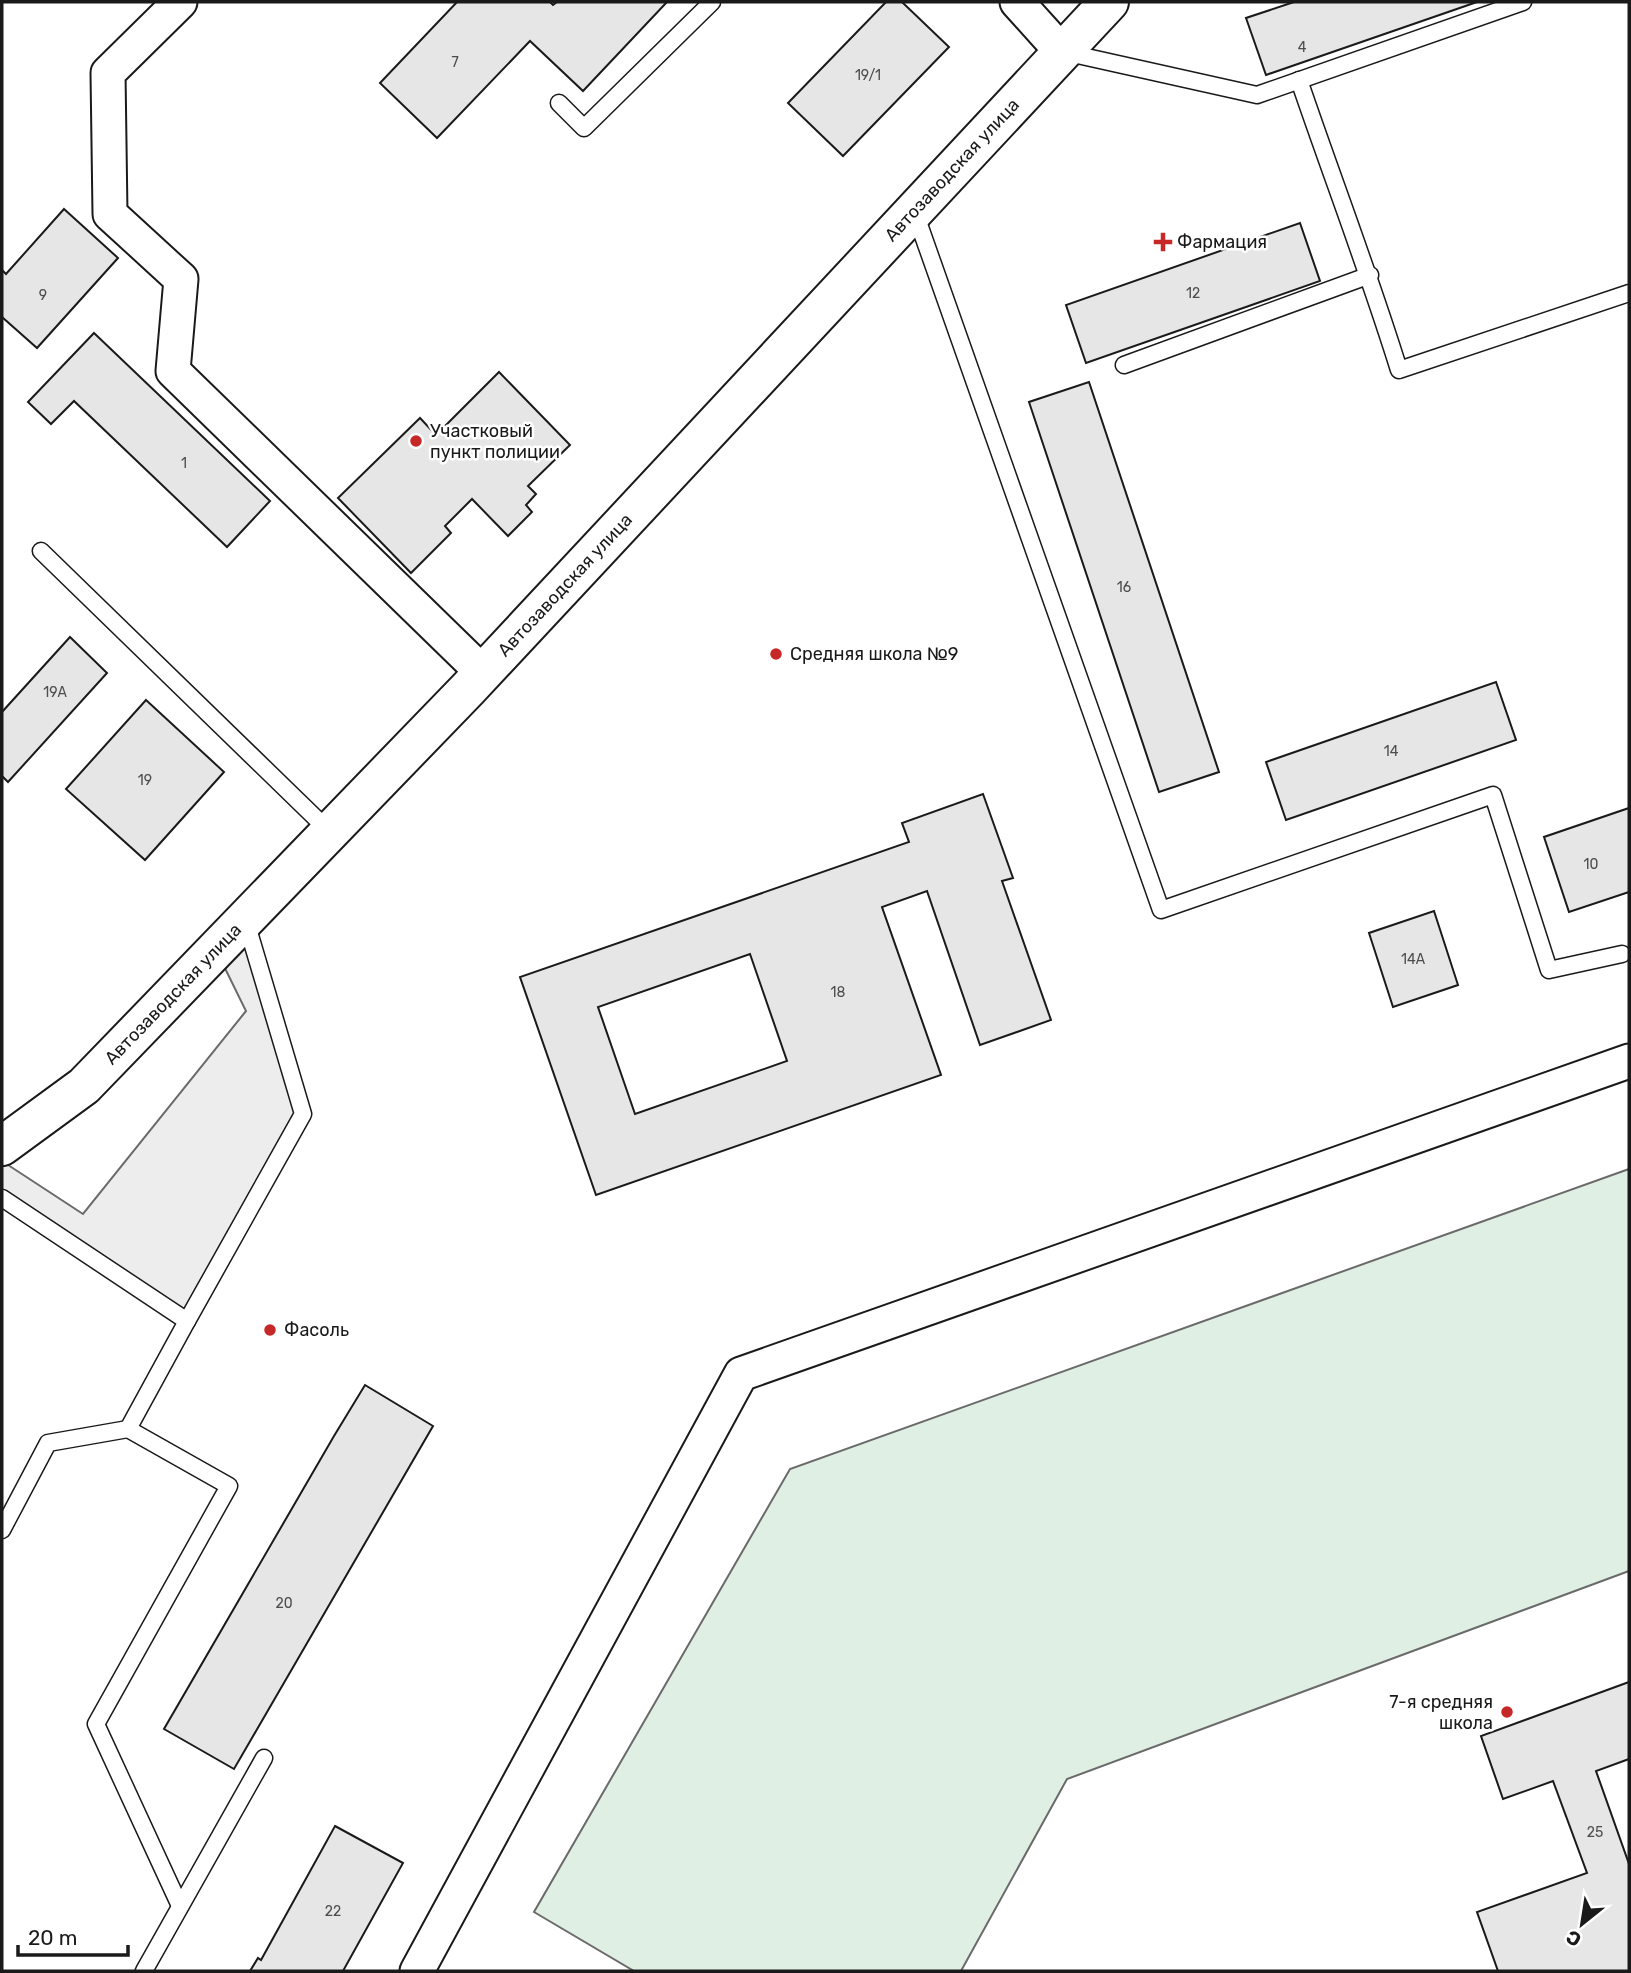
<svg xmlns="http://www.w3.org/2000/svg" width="1631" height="1973" viewBox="0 0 1631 1973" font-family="Rubik,sans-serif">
<rect width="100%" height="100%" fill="#fff"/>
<path fill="#e0efe3" stroke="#6a6a6a" stroke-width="2" d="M 1629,1169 L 1629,1571 L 1067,1779 L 961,1971 L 634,1971 L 534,1912 L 790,1469 Z"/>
<path fill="#ededed" stroke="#6a6a6a" stroke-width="2" d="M 241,923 L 300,1103 L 184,1310 L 2,1197 L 2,1161 L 83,1214 L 246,1011 L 218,954 Z"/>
<g fill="#e6e6e6" stroke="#1a1a1a" stroke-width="2" fill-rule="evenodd">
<path d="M 457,2 L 550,2 L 553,5 L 557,2 L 667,2 L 583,91 L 530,41 L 437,138 L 380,83 Z"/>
<path d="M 886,2 L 902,2 L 949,47 L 843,156 L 788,103 Z"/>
<path d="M 1294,2 L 1477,2 L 1266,75 L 1246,18 Z"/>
<path d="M 64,209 L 118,258 L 37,348 L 2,317 L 2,270 L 6,274 Z"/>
<path d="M 1300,223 L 1320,281 L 1086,363 L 1066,305 Z"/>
<path d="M 94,333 L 270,501 L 227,547 L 74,401 L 51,424 L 28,402 Z"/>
<path d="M 499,372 L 570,445 L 528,486 L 536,494 L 526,505 L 532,512 L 508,536 L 472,499 L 445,526 L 451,533 L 411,573 L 338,498 L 420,418 L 436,435 Z"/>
<path d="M 1089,382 L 1219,772 L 1159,792 L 1029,402 Z"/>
<path d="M 70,637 L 107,673 L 8,782 L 2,776 L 2,712 Z"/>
<path d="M 1496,682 L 1516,740 L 1286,820 L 1266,762 Z"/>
<path d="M 146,700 L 224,772 L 145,860 L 66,789 Z"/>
<path d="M 983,794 L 1013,878 L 1002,881 L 1051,1020 L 980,1045 L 927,891 L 882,907 L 941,1075 L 596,1195 L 520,977 L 909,842 L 902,823 ZM 750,954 L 787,1061 L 635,1114 L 598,1007 Z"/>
<path d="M 1629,808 L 1629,892 L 1569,912 L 1544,837 Z"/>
<path d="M 1434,911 L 1458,985 L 1393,1007 L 1369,933 Z"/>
<path d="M 365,1385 L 433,1426 L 234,1769 L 164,1729 L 334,1436 Z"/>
<path d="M 1629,1682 L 1629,1759 L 1596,1771 L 1629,1864 L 1629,1971 L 1498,1971 L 1477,1912 L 1587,1873 L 1553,1781 L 1503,1799 L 1481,1736 Z"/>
<path d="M 335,1826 L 403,1863 L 343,1971 L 250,1971 L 258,1958 L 261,1960 Z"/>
</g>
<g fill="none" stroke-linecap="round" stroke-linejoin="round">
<g stroke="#1a1a1a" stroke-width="19">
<g id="lane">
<path d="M 1064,52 L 1257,95 L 1523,2"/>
<path d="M 1299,80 C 1332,177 1369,273 1399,370 L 1629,293"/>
<path d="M 559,103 L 584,128 L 712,2"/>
<path d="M 915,213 L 1161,910 L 1493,795 L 1549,970 L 1622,954"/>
<path d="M 1124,365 L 1370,275"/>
<path d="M 41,551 L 330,832"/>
<path d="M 2,1198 L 187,1321 L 128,1429 L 229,1486 L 96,1724 L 180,1906"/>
<path d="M 187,1321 L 303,1114 L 246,922"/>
<path d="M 2,1530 L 48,1443 L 128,1429"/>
<path d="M 144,1971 L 264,1758"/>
</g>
</g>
<g stroke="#1a1a1a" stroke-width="37">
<g id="street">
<path d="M 180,2 L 108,73 L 110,214 L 181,279 L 173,371 L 483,673"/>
<path d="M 1017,2 L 1062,52"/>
<path d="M 417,1971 L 741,1374 L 1629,1061"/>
</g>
</g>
<g stroke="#1a1a1a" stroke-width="42">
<path id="secondary" d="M 2,1146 L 84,1086 L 468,689 L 1109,2"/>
</g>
<use href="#lane" stroke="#fff" stroke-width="16"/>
<use href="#street" stroke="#fff" stroke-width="33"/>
<use href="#secondary" stroke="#fff" stroke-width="38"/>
</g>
<g fill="#c62828" stroke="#fff" stroke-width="2.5">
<path d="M1159.5 231.5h7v7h7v7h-7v7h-7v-7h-7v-7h7z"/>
<circle cx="416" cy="441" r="7"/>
<circle cx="776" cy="654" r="7"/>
<circle cx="270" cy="1330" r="7"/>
<circle cx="1507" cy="1712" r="7"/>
</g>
<g text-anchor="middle" stroke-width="5" stroke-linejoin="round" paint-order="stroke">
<g font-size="14" fill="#4d4d4d">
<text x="1302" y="52">4</text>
<text x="455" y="67">7</text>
<text x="868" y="80">19/1</text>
<text x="1193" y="298">12</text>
<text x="43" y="300">9</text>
<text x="184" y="468">1</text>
<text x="1124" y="592">16</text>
<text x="55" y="697">19А</text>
<text x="1391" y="756">14</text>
<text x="145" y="785">19</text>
<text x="1591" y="869">10</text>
<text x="1413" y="964">14А</text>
<text x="838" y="997">18</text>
<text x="284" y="1608">20</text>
<text x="1595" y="1837">25</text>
<text x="333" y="1916">22</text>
</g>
<g font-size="18" fill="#1a1a1a" stroke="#fff">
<text transform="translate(952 170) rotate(-47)" y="6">Автозаводская улица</text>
<text transform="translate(565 585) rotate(-47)" y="6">Автозаводская улица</text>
<text transform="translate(173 994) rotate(-46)" y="6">Автозаводская улица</text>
</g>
<g font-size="18" fill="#1a1a1a" stroke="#fff" text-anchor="start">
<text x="1177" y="248">Фармация</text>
<text x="430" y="437">Участковый<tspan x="430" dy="21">пункт полиции</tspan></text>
<text x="790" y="660">Средняя школа №9</text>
<text x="284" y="1336">Фасоль</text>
<text x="1493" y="1708" text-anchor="end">7-я средняя<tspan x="1493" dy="21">школа</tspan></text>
</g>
</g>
<rect width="1631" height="1973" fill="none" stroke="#1a1a1a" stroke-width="7"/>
<g transform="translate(1582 1924) rotate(210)" stroke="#ffffff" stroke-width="5" paint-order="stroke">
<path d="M0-5L12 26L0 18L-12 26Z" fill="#1a1a1a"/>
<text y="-10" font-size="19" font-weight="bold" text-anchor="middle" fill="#1a1a1a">С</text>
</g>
<path d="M18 1945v10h110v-10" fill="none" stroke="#1a1a1a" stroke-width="3.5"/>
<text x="28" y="1945" font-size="21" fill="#1a1a1a" stroke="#ffffff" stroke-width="5" paint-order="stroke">20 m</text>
</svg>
